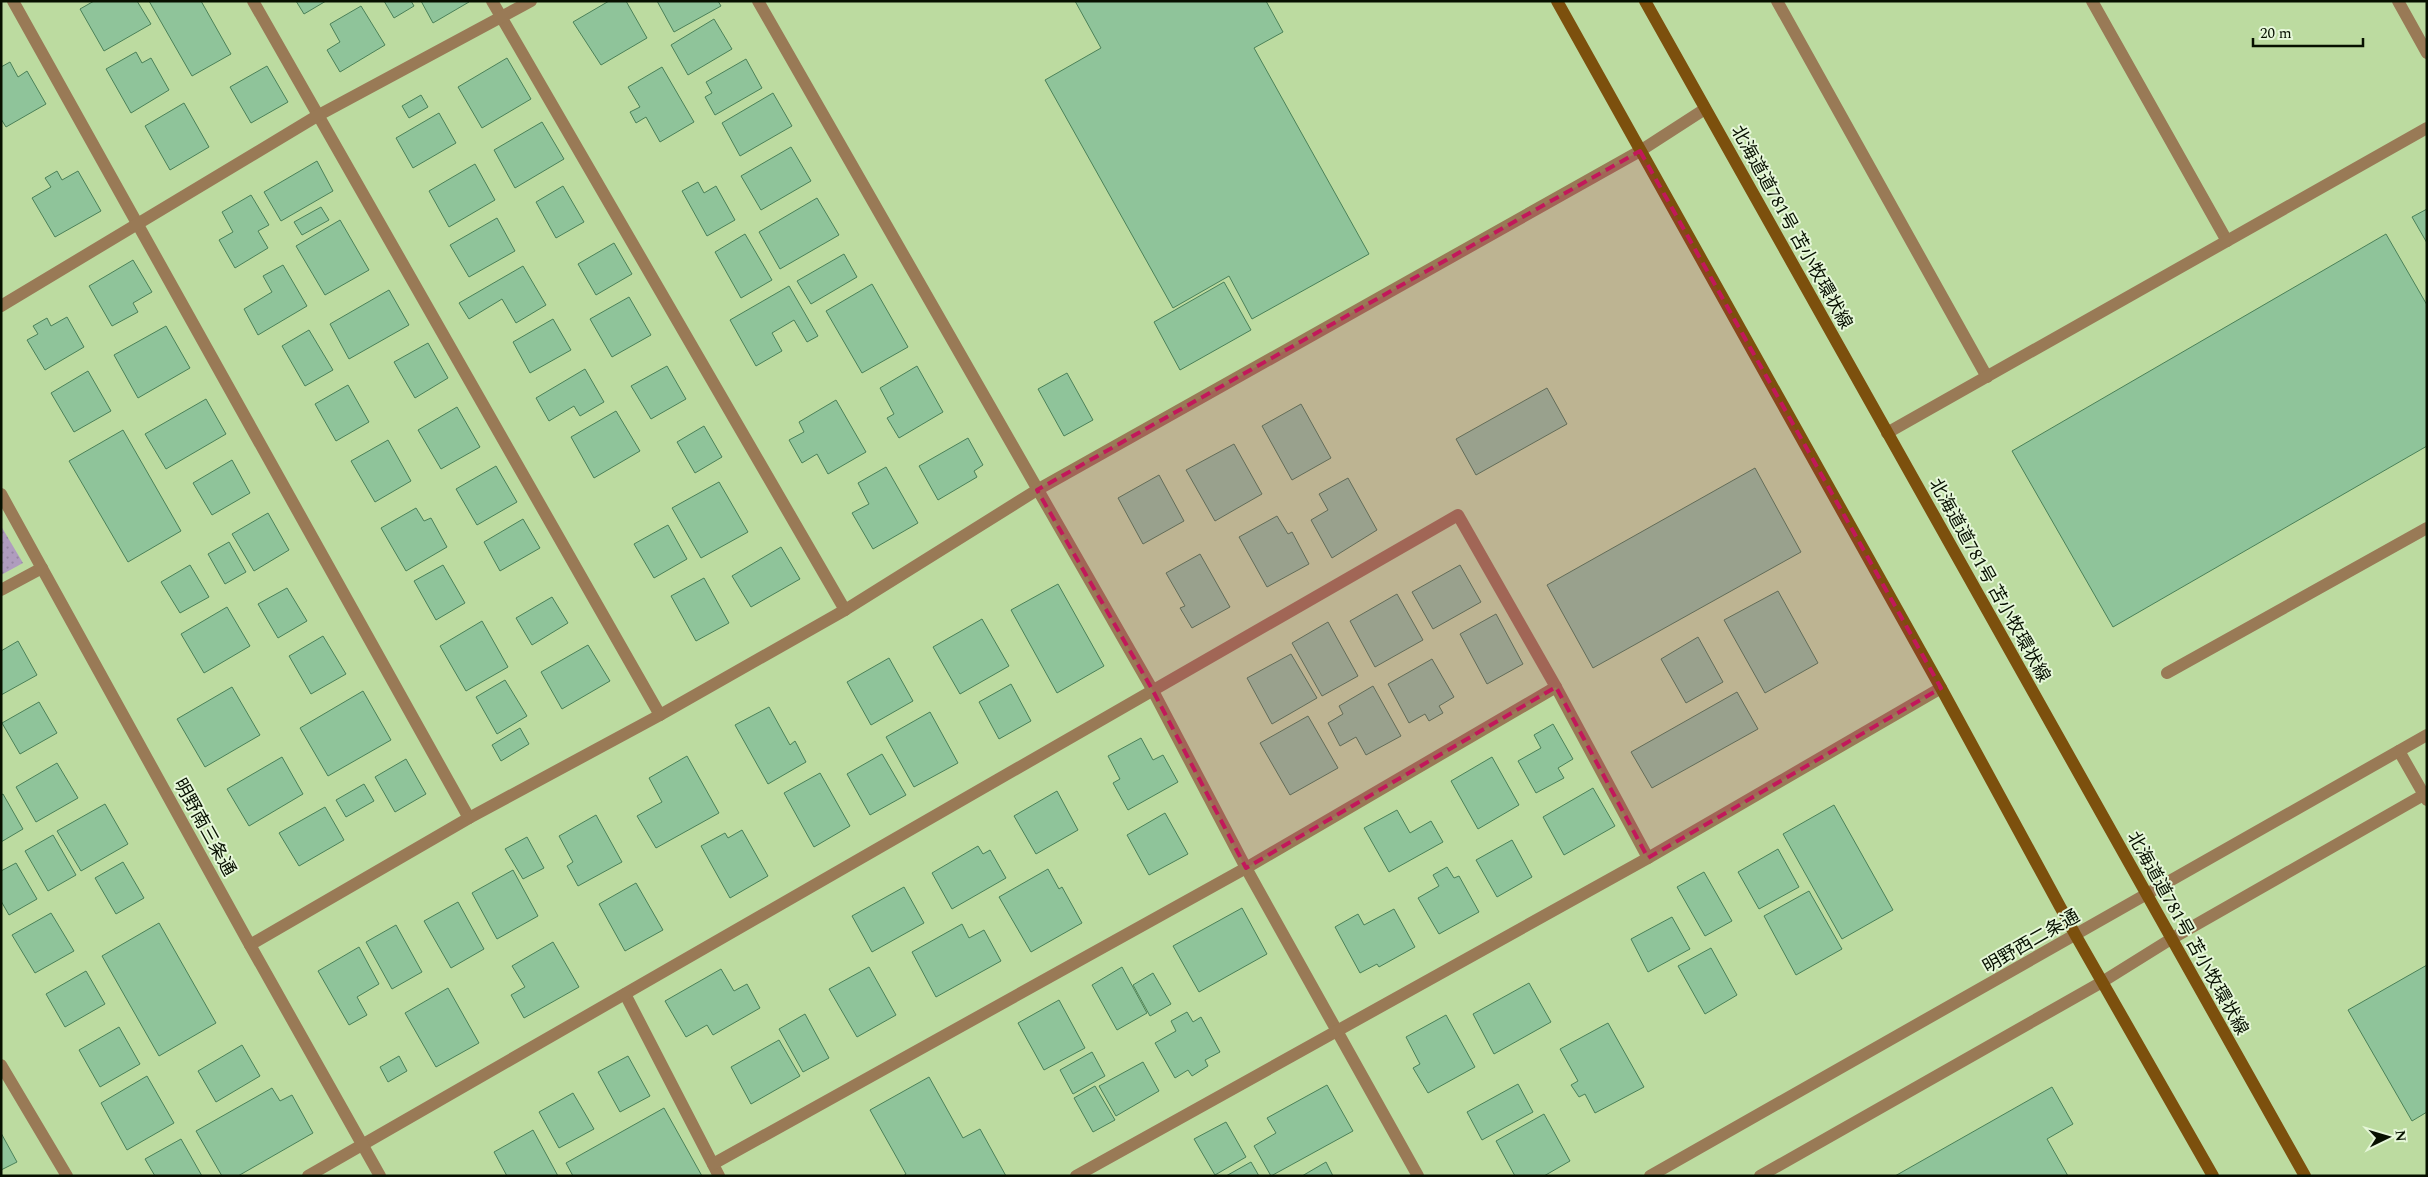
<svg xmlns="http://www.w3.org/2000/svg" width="2428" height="1177" viewBox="0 0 2428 1177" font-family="Spectral,'Noto Sans JP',serif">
<defs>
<pattern id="park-dots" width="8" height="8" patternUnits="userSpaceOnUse" patternTransform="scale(1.25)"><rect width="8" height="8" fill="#af9cbe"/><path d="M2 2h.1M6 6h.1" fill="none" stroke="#9585a2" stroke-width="1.8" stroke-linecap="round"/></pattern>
</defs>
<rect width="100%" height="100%" fill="#bcdba0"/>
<path fill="url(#park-dots)" d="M 1,526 L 23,563 L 1,575 Z"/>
<g fill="#8fc49a" stroke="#4b8158">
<path d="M 94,1 L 137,1 L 151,24 L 104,51 L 80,9 Z"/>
<path d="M 149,1 L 201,1 L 231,54 L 192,76 Z"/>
<path d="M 296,1 L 326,1 L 304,14 Z"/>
<path d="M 384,1 L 411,1 L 414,6 L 394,18 Z"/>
<path d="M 421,1 L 468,1 L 469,2 L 433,23 Z"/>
<path d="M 609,1 L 626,1 L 647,38 L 601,65 L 573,22 Z"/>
<path d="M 657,1 L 718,1 L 721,6 L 674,32 Z"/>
<path d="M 1075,1 L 1266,1 L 1283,32 L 1254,48 L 1369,254 L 1252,319 L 1229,276 L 1173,308 L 1045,80 L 1101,48 Z"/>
<path d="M 361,6 L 385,45 L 340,72 L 327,50 L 340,42 L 330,24 Z"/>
<path d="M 714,19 L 732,49 L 688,75 L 671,45 Z"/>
<path d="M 136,52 L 142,63 L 151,58 L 169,90 L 131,113 L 106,69 Z"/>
<path d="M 507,58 L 531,99 L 482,128 L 458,87 Z"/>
<path d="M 746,59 L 762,88 L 715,115 L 705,97 L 712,93 L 706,82 Z"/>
<path d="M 10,62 L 18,77 L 27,71 L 46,104 L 6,127 L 1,119 L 1,67 Z"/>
<path d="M 267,66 L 288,102 L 251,123 L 230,87 Z"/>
<path d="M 662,67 L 694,122 L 660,142 L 646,117 L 636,123 L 630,112 L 640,107 L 628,87 Z"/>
<path d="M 773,93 L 792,126 L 740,156 L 722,123 Z"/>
<path d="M 421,95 L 428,107 L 409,118 L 402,106 Z"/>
<path d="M 184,103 L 209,147 L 170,170 L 145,126 Z"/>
<path d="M 439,113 L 456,143 L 413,168 L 396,138 Z"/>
<path d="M 542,122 L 564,159 L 515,188 L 494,150 Z"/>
<path d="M 791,147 L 811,181 L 761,210 L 741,176 Z"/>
<path d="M 317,161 L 333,191 L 281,221 L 264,192 Z"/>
<path d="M 475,164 L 495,200 L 449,227 L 429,191 Z"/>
<path d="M 57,171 L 62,180 L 78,171 L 101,211 L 55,237 L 32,198 L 51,187 L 45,178 Z"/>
<path d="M 698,182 L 704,193 L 716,186 L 735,220 L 707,236 L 682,191 Z"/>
<path d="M 563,186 L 584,222 L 556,238 L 536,202 Z"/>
<path d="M 251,195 L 269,225 L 258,231 L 268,248 L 235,268 L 219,240 L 233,232 L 222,212 Z"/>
<path d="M 817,198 L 839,235 L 780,269 L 759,232 Z"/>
<path d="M 321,207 L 329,220 L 302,235 L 294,222 Z"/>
<path d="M 2427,209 L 2427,243 L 2412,217 Z"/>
<path d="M 497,218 L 515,251 L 469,277 L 450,245 Z"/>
<path d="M 340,220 L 369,270 L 325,295 L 296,246 Z"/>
<path d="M 745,234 L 772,280 L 741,298 L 715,252 Z"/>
<path d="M 2386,234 L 2427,305 L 2427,446 L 2113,627 L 2012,451 Z"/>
<path d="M 614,243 L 632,274 L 596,295 L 578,264 Z"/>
<path d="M 844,254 L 857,277 L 811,304 L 797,281 Z"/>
<path d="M 133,260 L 152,292 L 133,303 L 138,312 L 112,326 L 89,286 Z"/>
<path d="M 283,265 L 307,306 L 258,335 L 244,309 L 272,292 L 263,276 Z"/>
<path d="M 523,266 L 546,305 L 516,323 L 502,299 L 469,319 L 459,303 Z"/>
<path d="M 1224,282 L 1251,330 L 1180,370 L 1154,322 Z"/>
<path d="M 872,284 L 908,347 L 862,373 L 826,311 Z"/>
<path d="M 789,286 L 818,336 L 807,342 L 794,320 L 772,333 L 782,351 L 756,366 L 730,320 Z"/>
<path d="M 389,290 L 409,325 L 349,359 L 330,324 Z"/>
<path d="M 629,297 L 651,335 L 612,357 L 590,319 Z"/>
<path d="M 67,317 L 84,347 L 45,370 L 27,340 L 38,334 L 33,326 L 47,318 L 51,326 Z"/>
<path d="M 553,319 L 571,350 L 530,373 L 513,342 Z"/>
<path d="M 166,326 L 190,368 L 138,398 L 114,355 Z"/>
<path d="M 309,330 L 333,370 L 305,386 L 282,346 Z"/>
<path d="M 428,343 L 448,378 L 415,398 L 394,362 Z"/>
<path d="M 667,366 L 686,399 L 651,419 L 631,386 Z"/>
<path d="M 917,366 L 943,412 L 899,438 L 887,418 L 894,414 L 880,388 Z"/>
<path d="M 585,369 L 604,402 L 580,416 L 574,406 L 549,421 L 536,398 Z"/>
<path d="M 88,371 L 111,411 L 74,432 L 51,393 Z"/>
<path d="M 1067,373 L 1093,420 L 1064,436 L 1038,389 Z"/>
<path d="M 348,385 L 369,422 L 336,441 L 315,404 Z"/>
<path d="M 1547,388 L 1567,424 L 1476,475 L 1456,439 Z"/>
<path d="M 206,399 L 226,434 L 166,469 L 145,434 Z"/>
<path d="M 836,400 L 866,452 L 828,474 L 817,454 L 802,463 L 789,440 L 804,432 L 799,422 Z"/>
<path d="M 1301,404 L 1331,458 L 1292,480 L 1262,426 Z"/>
<path d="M 457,407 L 480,447 L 441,469 L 418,430 Z"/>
<path d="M 616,411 L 640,451 L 594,478 L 571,437 Z"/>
<path d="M 704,426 L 722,457 L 695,473 L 677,442 Z"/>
<path d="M 123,430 L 181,531 L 128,562 L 69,461 Z"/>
<path d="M 968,438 L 983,465 L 974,471 L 977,477 L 938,500 L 919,466 Z"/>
<path d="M 388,440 L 411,481 L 375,502 L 351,461 Z"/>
<path d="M 1234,444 L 1262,494 L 1215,521 L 1186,470 Z"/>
<path d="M 232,460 L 250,493 L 212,515 L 193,483 Z"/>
<path d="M 496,466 L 517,502 L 477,525 L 456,489 Z"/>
<path d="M 886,467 L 918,523 L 873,549 L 852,513 L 869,504 L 858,483 Z"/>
<path d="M 1755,468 L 1801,552 L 1593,668 L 1547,585 Z"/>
<path d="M 1159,475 L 1184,521 L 1143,544 L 1118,498 Z"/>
<path d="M 1348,478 L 1377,530 L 1332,558 L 1311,520 L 1328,510 L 1319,494 Z"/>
<path d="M 719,482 L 748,532 L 701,558 L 672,508 Z"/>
<path d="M 416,508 L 424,521 L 431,518 L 447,547 L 406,571 L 381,528 Z"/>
<path d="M 268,513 L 289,550 L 254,571 L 232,534 Z"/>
<path d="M 1277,516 L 1288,534 L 1292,532 L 1309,564 L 1267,587 L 1239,537 Z"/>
<path d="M 523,519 L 540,548 L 500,571 L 484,542 Z"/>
<path d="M 668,525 L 687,559 L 654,578 L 634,544 Z"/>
<path d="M 229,542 L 246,572 L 225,584 L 208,554 Z"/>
<path d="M 781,547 L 800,579 L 751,607 L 732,576 Z"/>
<path d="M 1200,554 L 1230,607 L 1192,628 L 1180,608 L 1185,606 L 1166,573 Z"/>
<path d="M 190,565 L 209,597 L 180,613 L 161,582 Z"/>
<path d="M 443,565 L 465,603 L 436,620 L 414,581 Z"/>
<path d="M 1460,565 L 1481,602 L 1433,629 L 1412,592 Z"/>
<path d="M 704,578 L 729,623 L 696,641 L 671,596 Z"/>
<path d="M 1058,584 L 1104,666 L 1057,693 L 1011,610 Z"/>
<path d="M 287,588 L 307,621 L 278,638 L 258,604 Z"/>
<path d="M 1778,591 L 1818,663 L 1765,693 L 1724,620 Z"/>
<path d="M 1397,594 L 1423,640 L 1375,667 L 1350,621 Z"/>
<path d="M 552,597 L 568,623 L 532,645 L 516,618 Z"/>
<path d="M 227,607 L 250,646 L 204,673 L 181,634 Z"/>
<path d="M 1496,614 L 1523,664 L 1487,684 L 1460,634 Z"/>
<path d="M 982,619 L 1009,666 L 960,694 L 933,647 Z"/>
<path d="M 482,621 L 508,667 L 466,691 L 440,646 Z"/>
<path d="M 1328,622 L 1358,676 L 1322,696 L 1292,643 Z"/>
<path d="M 323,636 L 346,674 L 311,694 L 289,656 Z"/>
<path d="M 1698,637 L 1723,682 L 1686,703 L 1661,659 Z"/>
<path d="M 18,641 L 37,675 L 1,695 L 1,651 Z"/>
<path d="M 588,645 L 610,681 L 562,709 L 541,672 Z"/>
<path d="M 1291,654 L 1317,698 L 1272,724 L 1247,678 Z"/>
<path d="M 889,658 L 913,701 L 871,725 L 847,682 Z"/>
<path d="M 1432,659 L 1454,697 L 1439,706 L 1443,713 L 1429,721 L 1425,714 L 1409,723 L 1388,684 Z"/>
<path d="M 505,680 L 527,716 L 497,734 L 476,697 Z"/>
<path d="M 1011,684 L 1031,721 L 999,739 L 979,702 Z"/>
<path d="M 1373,686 L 1401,736 L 1366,755 L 1356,737 L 1340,746 L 1328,723 L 1343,714 L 1339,706 Z"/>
<path d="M 232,687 L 260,735 L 205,767 L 177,719 Z"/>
<path d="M 363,691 L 391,740 L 328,776 L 300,728 Z"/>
<path d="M 1737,692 L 1758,729 L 1652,788 L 1631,752 Z"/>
<path d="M 39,702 L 57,733 L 20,754 L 2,723 Z"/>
<path d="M 769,707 L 790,745 L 795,741 L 806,762 L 768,784 L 735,725 Z"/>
<path d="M 930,712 L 958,763 L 914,787 L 886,737 Z"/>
<path d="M 1308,716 L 1338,768 L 1290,795 L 1260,743 Z"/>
<path d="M 1553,724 L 1573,759 L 1558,768 L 1564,778 L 1536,793 L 1518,761 L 1541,748 L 1534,735 Z"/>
<path d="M 520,728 L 529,744 L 501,761 L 492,745 Z"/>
<path d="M 1141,738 L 1153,760 L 1163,755 L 1178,782 L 1128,810 L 1113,783 L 1120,779 L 1108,756 Z"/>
<path d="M 882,754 L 906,795 L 870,815 L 847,774 Z"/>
<path d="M 687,756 L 719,813 L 656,848 L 637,816 L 662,802 L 649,778 Z"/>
<path d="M 282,757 L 303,794 L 249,826 L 227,789 Z"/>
<path d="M 1492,757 L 1519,805 L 1478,829 L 1451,781 Z"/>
<path d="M 406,759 L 426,794 L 395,812 L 375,777 Z"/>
<path d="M 57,763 L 78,798 L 36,822 L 16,787 Z"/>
<path d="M 820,773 L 850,826 L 814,847 L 784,793 Z"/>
<path d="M 364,784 L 374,801 L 346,817 L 336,800 Z"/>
<path d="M 1593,788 L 1615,826 L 1564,855 L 1543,817 Z"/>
<path d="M 1057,791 L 1078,830 L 1036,854 L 1014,816 Z"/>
<path d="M 3,794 L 23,829 L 1,842 L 1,795 Z"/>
<path d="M 105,804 L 128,844 L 81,871 L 57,831 Z"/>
<path d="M 1834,805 L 1893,910 L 1842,939 L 1783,834 Z"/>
<path d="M 325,807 L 344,840 L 299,866 L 279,833 Z"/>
<path d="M 1397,810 L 1410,833 L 1431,821 L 1443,842 L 1389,872 L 1364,828 Z"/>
<path d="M 1165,813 L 1188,854 L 1149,875 L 1127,835 Z"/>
<path d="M 596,815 L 622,862 L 578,886 L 567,866 L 573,862 L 559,836 Z"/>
<path d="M 742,830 L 768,876 L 730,898 L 701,846 L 725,833 L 728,838 Z"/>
<path d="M 53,835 L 76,875 L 48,891 L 25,851 Z"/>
<path d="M 527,837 L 544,868 L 523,879 L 505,849 Z"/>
<path d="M 1512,840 L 1532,877 L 1497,897 L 1476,860 Z"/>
<path d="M 978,846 L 983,854 L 990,850 L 1006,878 L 952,909 L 932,873 Z"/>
<path d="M 1778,849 L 1799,887 L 1759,909 L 1738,872 Z"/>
<path d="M 123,862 L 144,898 L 116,914 L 95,878 Z"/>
<path d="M 16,863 L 37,899 L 9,915 L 1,901 L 1,871 Z"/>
<path d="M 1447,867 L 1454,878 L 1459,876 L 1479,912 L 1439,934 L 1418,898 L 1439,886 L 1433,875 Z"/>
<path d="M 1048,869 L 1059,889 L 1062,887 L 1082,923 L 1031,952 L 999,897 Z"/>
<path d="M 513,870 L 538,916 L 497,939 L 472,893 Z"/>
<path d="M 1704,872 L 1732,921 L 1705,936 L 1677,887 Z"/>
<path d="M 636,883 L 663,930 L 625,951 L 599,904 Z"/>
<path d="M 904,887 L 924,923 L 872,952 L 852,916 Z"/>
<path d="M 1809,891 L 1842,949 L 1796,975 L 1764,916 Z"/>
<path d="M 458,902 L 484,949 L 451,968 L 424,921 Z"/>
<path d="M 1242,908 L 1267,954 L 1199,992 L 1173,946 Z"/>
<path d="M 1394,909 L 1415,947 L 1379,967 L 1377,964 L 1360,973 L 1335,927 L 1358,914 L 1364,925 Z"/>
<path d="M 51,913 L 74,951 L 35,973 L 12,935 Z"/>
<path d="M 1672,917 L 1690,949 L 1648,972 L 1631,939 Z"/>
<path d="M 159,923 L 216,1023 L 159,1056 L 102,956 Z"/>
<path d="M 962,924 L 969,938 L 984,930 L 1001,961 L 936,997 L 912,952 Z"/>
<path d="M 396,925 L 422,972 L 392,989 L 366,942 Z"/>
<path d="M 553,942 L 579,987 L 524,1018 L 511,995 L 525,987 L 512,966 Z"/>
<path d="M 359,947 L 379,984 L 357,997 L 367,1015 L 349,1025 L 318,971 Z"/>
<path d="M 1711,948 L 1737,995 L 1705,1014 L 1678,966 Z"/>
<path d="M 2427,965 L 2427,1112 L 2412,1121 L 2348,1010 Z"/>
<path d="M 869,967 L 896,1015 L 857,1037 L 829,989 Z"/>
<path d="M 1122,967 L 1147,1013 L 1117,1030 L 1092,985 Z"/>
<path d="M 721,969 L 734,991 L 747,984 L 760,1008 L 713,1035 L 707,1025 L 686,1037 L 665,1001 Z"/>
<path d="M 86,971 L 105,1004 L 65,1027 L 46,994 Z"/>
<path d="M 1153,973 L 1171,1004 L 1150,1016 L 1133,985 Z"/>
<path d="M 1529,983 L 1551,1022 L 1494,1054 L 1473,1014 Z"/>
<path d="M 448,988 L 479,1043 L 436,1067 L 405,1013 Z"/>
<path d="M 1059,1000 L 1085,1048 L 1044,1070 L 1018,1023 Z"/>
<path d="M 1187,1012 L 1193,1022 L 1201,1017 L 1220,1052 L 1205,1060 L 1208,1066 L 1192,1076 L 1188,1070 L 1175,1078 L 1155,1043 L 1176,1031 L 1171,1021 Z"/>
<path d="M 805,1014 L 829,1058 L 803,1072 L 779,1029 Z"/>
<path d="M 1446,1015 L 1475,1067 L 1428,1093 L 1413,1068 L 1420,1064 L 1406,1037 Z"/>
<path d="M 1608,1023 L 1644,1087 L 1595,1113 L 1585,1094 L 1579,1097 L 1571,1085 L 1578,1081 L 1560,1049 Z"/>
<path d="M 119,1027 L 140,1064 L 100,1087 L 79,1050 Z"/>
<path d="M 779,1040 L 800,1076 L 751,1104 L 731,1067 Z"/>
<path d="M 242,1045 L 260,1076 L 216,1102 L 198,1071 Z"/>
<path d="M 1092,1052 L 1105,1076 L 1073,1094 L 1060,1070 Z"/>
<path d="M 399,1056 L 407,1071 L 388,1082 L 380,1067 Z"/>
<path d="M 628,1056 L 650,1096 L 620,1112 L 598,1072 Z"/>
<path d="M 1143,1062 L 1159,1091 L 1116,1116 L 1099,1086 Z"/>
<path d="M 147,1076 L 174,1123 L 127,1150 L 101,1103 Z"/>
<path d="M 929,1077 L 963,1138 L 980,1129 L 1006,1176 L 903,1176 L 906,1174 L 870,1110 Z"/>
<path d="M 1518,1084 L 1533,1112 L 1482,1140 L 1467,1112 Z"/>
<path d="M 1327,1085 L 1353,1131 L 1271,1176 L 1254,1146 L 1276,1133 L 1267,1118 Z"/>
<path d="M 1095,1086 L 1115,1120 L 1093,1132 L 1074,1098 Z"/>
<path d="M 2052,1087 L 2073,1124 L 2047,1139 L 2068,1176 L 1895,1176 Z"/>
<path d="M 272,1088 L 280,1101 L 292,1095 L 313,1133 L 238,1176 L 222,1176 L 196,1131 Z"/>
<path d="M 573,1093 L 594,1129 L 559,1148 L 539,1112 Z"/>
<path d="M 664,1108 L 702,1176 L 573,1176 L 566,1163 Z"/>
<path d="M 1544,1114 L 1570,1161 L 1544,1176 L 1515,1176 L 1496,1141 Z"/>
<path d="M 1226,1122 L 1246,1157 L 1215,1175 L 1194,1139 Z"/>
<path d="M 533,1130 L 558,1176 L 507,1176 L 494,1152 Z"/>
<path d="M 1,1133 L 17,1162 L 1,1170 Z"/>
<path d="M 181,1139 L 202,1176 L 155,1176 L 145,1159 Z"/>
<path d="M 1251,1162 L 1259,1176 L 1226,1176 Z"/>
<path d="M 1326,1162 L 1333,1176 L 1302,1176 Z"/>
</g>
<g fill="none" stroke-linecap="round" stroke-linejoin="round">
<g stroke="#997a56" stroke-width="12">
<path d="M 1777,1 L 1987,377"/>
<path d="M 2092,1 L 2227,241"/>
<path d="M 2398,1 L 2427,53"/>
<path d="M 1887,433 L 2427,128"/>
<path d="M 2167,673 L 2427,528"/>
<path d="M 2399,751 L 2427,800"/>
</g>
<g stroke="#997a56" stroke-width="12">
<path d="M 13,1 L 469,818"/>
<path d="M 253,1 L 660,715"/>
<path d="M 492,1 L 845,610"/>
<path d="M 758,1 L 1152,689 L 1246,868 L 1418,1176"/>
<path d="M 1,306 L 317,116 L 531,1"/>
<path d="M 1,590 L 42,568"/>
<path d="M 250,945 L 469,818 L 660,715 L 845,610 L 1037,490 L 1640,151 L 1705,109"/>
<path d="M 625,994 L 719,1176"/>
<path d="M 1,1065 L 67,1176"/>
<path d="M 713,1164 L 1246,868 L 1556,687"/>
<path d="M 308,1176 L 1458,515 L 1556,687 L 1648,858"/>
<path d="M 1076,1176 L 1648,858 L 1941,688"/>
</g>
<g stroke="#997a56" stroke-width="12">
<path d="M 1,494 L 250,945 L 380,1176"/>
<path d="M 1650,1176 L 2427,735"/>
<path d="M 1760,1176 L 2102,982 L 2171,939 L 2427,793"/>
</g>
<g stroke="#7c500d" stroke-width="12">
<path d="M 1557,1 L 1941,688 L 2076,936 L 2213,1176"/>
<path d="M 1645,1 L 2305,1176"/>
</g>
</g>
<path fill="#c2185b" fill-opacity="0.2" stroke="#c2185b" stroke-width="4" stroke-dasharray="10 6" stroke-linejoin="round" d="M 1640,151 L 1941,688 L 1648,858 L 1556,687 L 1246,868 L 1152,689 L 1037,490 Z"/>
<g text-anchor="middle" stroke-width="4" stroke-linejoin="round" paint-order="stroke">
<g font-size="18" fill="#071000" stroke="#e6f7d9">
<text transform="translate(1792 227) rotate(61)" y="6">北海道道781号 苫小牧環状線</text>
<text transform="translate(1990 580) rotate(61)" y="6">北海道道781号 苫小牧環状線</text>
<text transform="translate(205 827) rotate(61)" y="6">明野南三条通</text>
<text transform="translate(2188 933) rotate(61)" y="6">北海道道781号 苫小牧環状線</text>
<text transform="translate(2031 941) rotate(-30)" y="6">明野西二条通</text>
</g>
</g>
<rect width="2428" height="1177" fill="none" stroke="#071000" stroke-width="5"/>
<g transform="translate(2388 1137) rotate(85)" stroke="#e6f7d9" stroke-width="4" paint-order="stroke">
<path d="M0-4L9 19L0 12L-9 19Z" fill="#071000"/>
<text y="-8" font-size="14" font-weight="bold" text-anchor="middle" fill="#071000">N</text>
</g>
<path d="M2253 38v8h110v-8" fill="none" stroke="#071000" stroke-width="2.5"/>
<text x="2260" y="38" font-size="15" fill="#071000" stroke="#e6f7d9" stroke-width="4" paint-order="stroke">20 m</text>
</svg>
